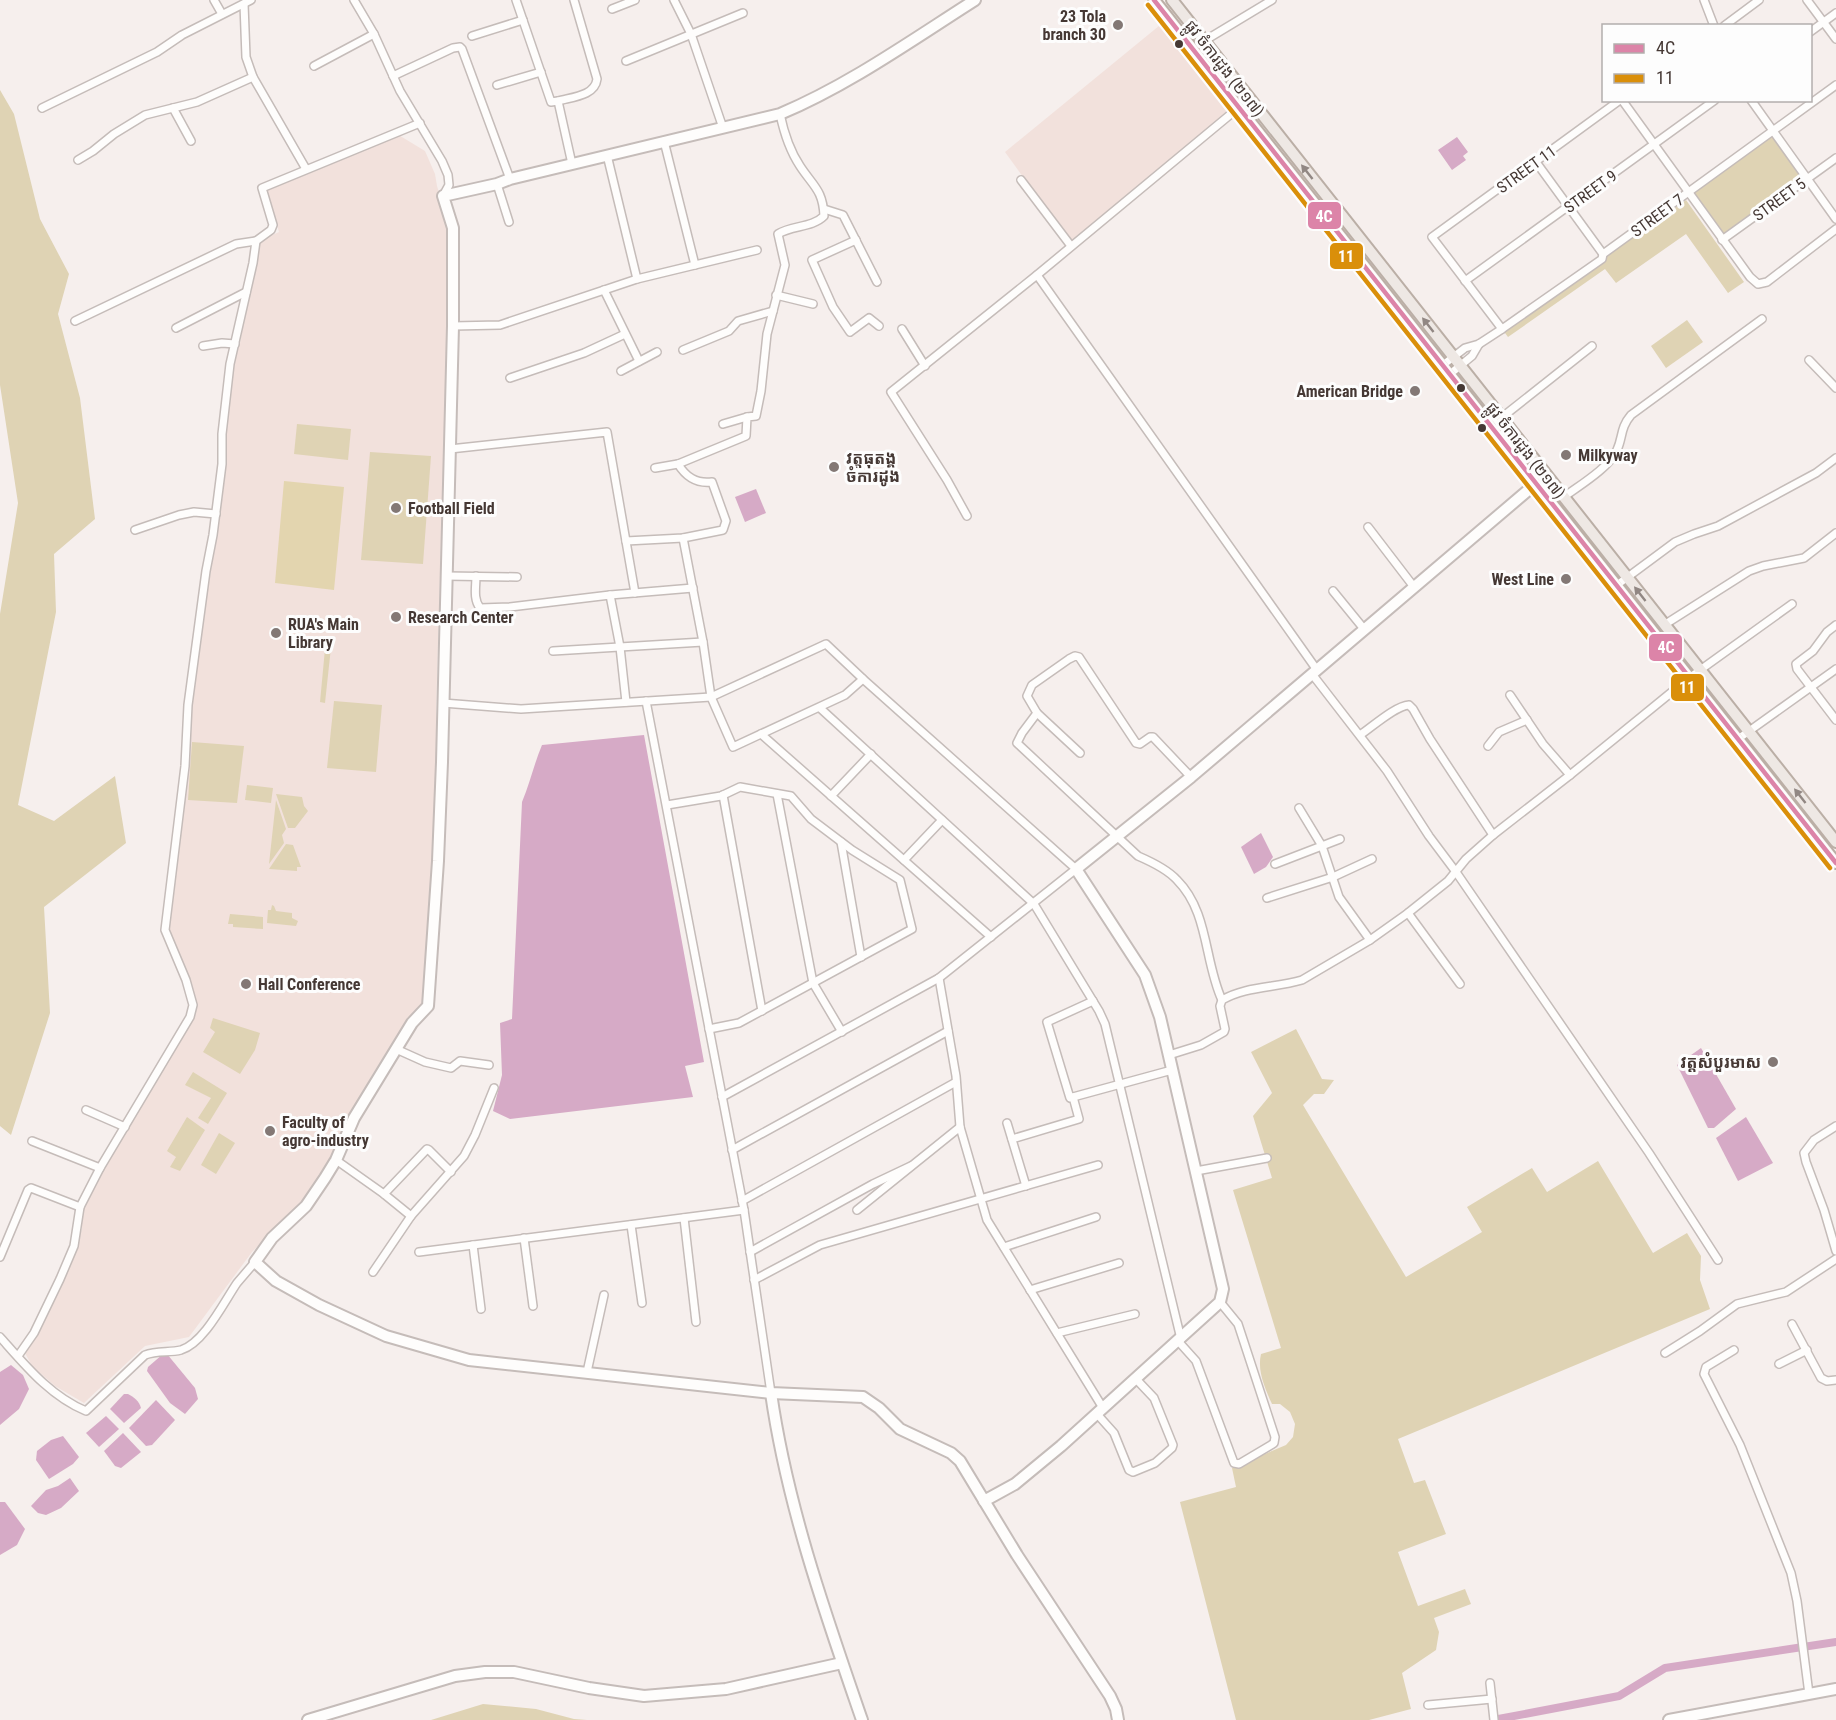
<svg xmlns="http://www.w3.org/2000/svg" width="1836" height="1720" viewBox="0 0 1836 1720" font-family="'Roboto Condensed','Noto Sans Khmer',sans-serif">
<rect width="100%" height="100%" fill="#f6efed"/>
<g fill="#f2e1dc">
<path d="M 1165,21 L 1234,110 L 1070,242 L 1005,152 Z"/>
<path d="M 397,134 L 425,151 L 435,174 L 437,186 L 450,230 L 436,712 L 438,737 L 431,884 L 423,1005 L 401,1030 L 374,1072 L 349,1116 L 324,1174 L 307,1196 L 252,1252 L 189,1337 L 145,1346 L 84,1403 L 55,1386 L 32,1366 L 25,1353 L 37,1333 L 74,1249 L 82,1229 L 82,1201 L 193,1017 L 196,1007 L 168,929 L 186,768 L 195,672 L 223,494 L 223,457 L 233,365 L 240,343 L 259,241 L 279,232 L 265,188 Z"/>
</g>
<g fill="#dfd3b4">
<path d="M 0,90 L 14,114 L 40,219 L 69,274 L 58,314 L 80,398 L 95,519 L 54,554 L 56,612 L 18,805 L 54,821 L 115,776 L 126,843 L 44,907 L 50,1013 L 11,1135 L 0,1126 L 0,614 L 18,503 L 0,385 Z"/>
<path d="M 1772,135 L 1802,180 L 1723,236 L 1692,193 Z"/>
<path d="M 1686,200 L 1744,282 L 1728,293 L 1686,234 L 1616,283 L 1605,269 L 1508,337 L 1502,329 Z"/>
<path d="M 1687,320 L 1703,342 L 1666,368 L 1651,346 Z"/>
<path d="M 297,424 L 351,429 L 348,460 L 294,454 Z"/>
<path d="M 370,452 L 431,456 L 423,564 L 361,560 Z"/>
<path d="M 326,638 L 332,638 L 325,703 L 320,702 Z"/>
<path d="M 334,701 L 382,705 L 376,772 L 327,768 Z"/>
<path d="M 192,742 L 244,746 L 237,803 L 188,800 Z"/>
<path d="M 247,785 L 273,788 L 271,803 L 245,800 Z"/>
<path d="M 276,794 L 302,797 L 304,806 L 308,811 L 295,828 L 288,828 Z"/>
<path d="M 276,800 L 286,829 L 282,835 L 284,843 L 269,864 Z"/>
<path d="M 286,844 L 293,845 L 301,867 L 297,867 L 297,871 L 269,869 Z"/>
<path d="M 272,905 L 274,906 L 276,911 L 292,913 L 292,918 L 298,921 L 296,926 L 267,923 L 268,910 L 271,910 Z"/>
<path d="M 230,914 L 263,917 L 263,929 L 233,927 L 233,924 L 228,924 Z"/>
<path d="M 213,1018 L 260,1033 L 255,1050 L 240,1074 L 203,1052 L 215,1032 L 210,1028 Z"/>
<path d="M 1296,1029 L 1322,1079 L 1334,1080 L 1324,1094 L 1314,1094 L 1303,1105 L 1406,1277 L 1482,1232 L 1467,1207 L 1532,1168 L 1547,1192 L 1598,1161 L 1653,1253 L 1687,1233 L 1701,1256 L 1700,1280 L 1710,1309 L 1398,1439 L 1414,1483 L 1425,1480 L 1446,1534 L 1398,1552 L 1418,1606 L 1465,1589 L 1471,1604 L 1434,1618 L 1439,1632 L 1436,1650 L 1402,1673 L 1411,1709 L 1369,1720 L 1236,1720 L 1180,1502 L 1236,1487 L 1232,1468 L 1286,1445 L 1293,1437 L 1295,1424 L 1290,1412 L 1280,1404 L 1272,1404 C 1265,1388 1257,1371 1261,1354 L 1281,1348 L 1233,1190 L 1272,1178 L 1253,1116 L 1272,1093 L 1251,1052 Z"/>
<path d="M 193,1072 L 227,1093 L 208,1124 L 198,1118 L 211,1098 L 185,1085 Z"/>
<path d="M 187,1117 L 205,1130 L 180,1171 L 170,1167 L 176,1157 L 167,1151 Z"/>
<path d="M 219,1133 L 235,1143 L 216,1174 L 201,1165 Z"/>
<path d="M 483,1704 L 536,1709 L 574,1719 L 587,1720 L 431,1720 Z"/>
</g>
<path fill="#e3d5af" d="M 284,481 L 344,487 L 334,590 L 275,583 Z"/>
<g fill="#d6aac6">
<path d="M 1457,137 L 1468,152 L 1463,156 L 1466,160 L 1452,170 L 1438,150 Z"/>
<path d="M 756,489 L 766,513 L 745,522 L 735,497 Z"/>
<path d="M 644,735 L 704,1062 L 685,1066 L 693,1097 L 510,1119 L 493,1111 L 502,1075 L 500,1023 L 512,1019 L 522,802 C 530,783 534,764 542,745 Z"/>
<path d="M 1261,833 L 1273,857 L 1266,867 L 1254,874 L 1241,847 Z"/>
<path d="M 1701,1048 L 1736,1109 L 1714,1128 L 1708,1128 L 1677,1065 Z"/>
<path d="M 1746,1117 L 1773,1163 L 1738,1181 L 1716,1138 Z"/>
<path d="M 163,1354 L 167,1354 L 195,1388 L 198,1399 L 185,1414 L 170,1403 L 147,1371 L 148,1367 Z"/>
<path d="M 11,1365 L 23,1375 L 29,1389 L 19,1409 L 0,1425 L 0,1372 Z"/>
<path d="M 124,1394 L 128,1394 C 134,1397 139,1401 141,1408 L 124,1423 L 110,1409 Z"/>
<path d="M 156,1400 L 175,1420 L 152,1445 L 146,1446 L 129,1428 Z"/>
<path d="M 106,1416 L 119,1429 L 99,1447 L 86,1433 Z"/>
<path d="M 123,1433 L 141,1452 L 121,1468 L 115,1466 L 104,1451 Z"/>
<path d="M 63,1436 L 79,1457 L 73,1464 L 49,1479 L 36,1460 L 37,1451 L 51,1440 Z"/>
<path d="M 70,1478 L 79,1491 L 61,1508 L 46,1515 L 38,1513 L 31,1506 L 46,1490 L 58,1486 Z"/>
<path d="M 0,1502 L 5,1502 L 25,1529 L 17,1545 L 0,1555 Z"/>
</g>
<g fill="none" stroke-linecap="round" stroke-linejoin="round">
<path stroke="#d6aac6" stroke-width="8" d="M 1493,1720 L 1619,1696 L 1665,1668 L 1836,1642"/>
<g stroke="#c5bcb9" stroke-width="10">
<g id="street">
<path d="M 214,0 L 222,14"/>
<path d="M 354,0 L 374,34 L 400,91 L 442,161 L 448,175 L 449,185 L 443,196"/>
<path d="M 516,0 L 551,102 L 558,101 L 572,164"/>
<path d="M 674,0 L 691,34 L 723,128"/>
<path d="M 1704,0 L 1714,26"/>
<path d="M 1807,0 L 1836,39"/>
<path d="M 244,4 L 246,57 L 253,77 L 306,169"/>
<path d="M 612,9 L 635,0"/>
<path d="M 1724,26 L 1759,0"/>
<path d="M 1810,32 L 1836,13"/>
<path d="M 472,36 L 523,20"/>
<path d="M 1204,41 L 1272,0"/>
<path d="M 626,61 L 743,13"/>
<path d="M 314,66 L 374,34"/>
<path d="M 393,76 L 453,48 L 460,47 L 462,49 L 510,179"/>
<path d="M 497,85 L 541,72"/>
<path d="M 1622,100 L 1750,277 L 1758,284 L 1767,282 L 1836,229"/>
<path d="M 1751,100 L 1836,219"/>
<path d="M 558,101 C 572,97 595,96 597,79 L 574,0"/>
<path d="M 42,108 L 157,52 L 182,35 L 251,0"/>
<path d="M 173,108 L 191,141"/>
<path d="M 664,141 L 695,265"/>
<path d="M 607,155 L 637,279"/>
<path d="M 78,160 L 93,151 L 114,134 L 145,115 L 197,102 L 253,77"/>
<path d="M 1536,162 L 1603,254"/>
<path d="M 1021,180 L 1071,246"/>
<path d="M 497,184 L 509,222"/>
<path d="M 824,209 L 843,215 L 877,282"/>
<path d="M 856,240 L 812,260 L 833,307 L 850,332 L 869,318 L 879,326"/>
<path d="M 1722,240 L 1836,158"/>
<path d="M 1037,275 L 1317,670"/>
<path d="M 1465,281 L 1715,100"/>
<path d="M 604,290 L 639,361"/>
<path d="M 776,295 L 813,304"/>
<path d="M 75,321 L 236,244 L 256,241"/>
<path d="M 453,326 L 500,325 L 637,279 L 757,250"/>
<path d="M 176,328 L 246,292"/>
<path d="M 902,329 L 925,366"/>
<path d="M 1502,329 L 1432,237 L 1620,100"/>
<path d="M 203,346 L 222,343 L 235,344"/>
<path d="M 683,350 L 729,331 L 738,321 L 773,311"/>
<path d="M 1809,360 L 1836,388"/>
<path d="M 1443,365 L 1465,348 L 1479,344 L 1502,329 L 1602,259 L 1603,254 L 1836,85"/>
<path d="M 621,371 L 657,352"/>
<path d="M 1450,374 L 1472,356 L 1479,344"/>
<path d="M 510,378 L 584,353 L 625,334"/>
<path d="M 723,424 L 747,417"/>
<path d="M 1491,426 L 1592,346"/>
<path d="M 450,449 L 607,432 L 635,593"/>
<path d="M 655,468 L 678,464 L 746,436 L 747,417 L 756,416 L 761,391 L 767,334 L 785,265 L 778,234 C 792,225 812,228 824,216 C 823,190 813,186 800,166 C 790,151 784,133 780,114"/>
<path d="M 1564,497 C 1580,485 1609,468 1617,450 C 1623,437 1620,428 1631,415 L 1762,319"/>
<path d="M 967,516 L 947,480 L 891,392 L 1037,275 L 1249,99"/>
<path d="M 1368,527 L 1414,587"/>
<path d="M 135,530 L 179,515 L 194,512 L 216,514"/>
<path d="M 683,538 L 703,642 L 711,697 L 733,747 L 845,695 L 863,679"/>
<path d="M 626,541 L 683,538 L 723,530 L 726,521 L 712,482 C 696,484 686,477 678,464"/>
<path d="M 446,576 L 517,577"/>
<path d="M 476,576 C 476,587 473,599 480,608 L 510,607 L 610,595 L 693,588"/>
<path d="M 1617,585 L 1675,542 L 1694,534 L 1718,526 L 1816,473 L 1836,458"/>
<path d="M 1333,591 L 1364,629"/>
<path d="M 610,595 L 620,647 L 626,702"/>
<path d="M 1664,625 L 1749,571 L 1763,566 L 1804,558 L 1836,533"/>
<path d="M 1836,625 L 1827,632 L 1813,651 L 1796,664 L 1797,669 L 1836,720"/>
<path d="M 553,651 L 703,642"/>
<path d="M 1312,674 L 1387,771 L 1429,836 L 1456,872 L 1649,1153 L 1718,1260"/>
<path d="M 1510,695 L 1543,744 L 1570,775"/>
<path d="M 646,701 L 744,1210 L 771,1393"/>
<path d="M 443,703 L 521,709 L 711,697 L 826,644 L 863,679 L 1076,869 L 939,978 L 722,1097"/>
<path d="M 820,708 L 1034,904 L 1099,1011 L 1105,1024 L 1181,1339"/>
<path d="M 1037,713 L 1080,753"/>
<path d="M 761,734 L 991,937"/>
<path d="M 1360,735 C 1372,727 1395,706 1409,705 L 1413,709 L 1430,739 L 1493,835"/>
<path d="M 1738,739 L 1836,669"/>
<path d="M 1488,746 L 1499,732 L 1527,720"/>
<path d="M 1191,777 L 1153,737 L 1150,737 L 1140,744 L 1136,743 L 1079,657 L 1075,656 L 1069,659 L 1032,685 L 1027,696 L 1037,713 L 1022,733 L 1017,743 L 1138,856 C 1152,862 1167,869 1177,880 C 1209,912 1204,961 1222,1000"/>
<path d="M 777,794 L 813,983 L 842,1032"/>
<path d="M 723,795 L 762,1011"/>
<path d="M 831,796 L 871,754"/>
<path d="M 667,805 L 721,796 L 740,787 L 791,796 L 811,819 L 852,850 L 900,880 L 912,929 L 739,1023 L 709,1029"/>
<path d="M 1299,808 L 1322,846 L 1339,897 L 1370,940"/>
<path d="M 841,842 L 861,957"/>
<path d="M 904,860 L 942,820"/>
<path d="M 1275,864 L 1340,839"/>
<path d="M 1267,898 L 1333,877 L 1372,859"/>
<path d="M 1408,913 L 1460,984"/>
<path d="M 939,978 L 956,1076 L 960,1127 L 987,1220 L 1103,1408"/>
<path d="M 396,1049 L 425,1062 L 451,1068 L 460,1061 L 489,1065"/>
<path d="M 1169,1055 L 1201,1045 L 1224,1032 L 1225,1029 L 1220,1006 L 1222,1000 C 1246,986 1275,988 1302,980 L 1370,940 L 1408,913 L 1448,881 L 1466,859 L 1493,835 L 1570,775 L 1689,678 L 1792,604"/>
<path d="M 1073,1097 L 1172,1070"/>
<path d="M 86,1110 L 125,1127"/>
<path d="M 1007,1123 L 1026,1186"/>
<path d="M 1836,1126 L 1814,1140 L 1804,1153 L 1806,1162 L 1824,1210 L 1836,1251"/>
<path d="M 1012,1139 L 1079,1119 L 1073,1097 L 1070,1098 L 1047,1022 L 1093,1001"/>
<path d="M 32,1141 L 100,1168"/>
<path d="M 732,1150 L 948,1031"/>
<path d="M 336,1160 L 384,1194 L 411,1216"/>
<path d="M 1196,1171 L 1267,1158"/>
<path d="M 384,1194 L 427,1149 L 429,1150 L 451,1172"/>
<path d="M 742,1201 L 956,1082"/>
<path d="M 857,1210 L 960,1127"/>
<path d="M 684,1218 L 696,1322"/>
<path d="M 631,1225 L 642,1303"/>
<path d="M 524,1238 L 533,1306"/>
<path d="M 473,1245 L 481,1309"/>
<path d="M 1004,1247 L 1096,1217"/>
<path d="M 419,1252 L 744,1210"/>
<path d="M 750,1252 L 873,1184 L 911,1166"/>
<path d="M 0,1257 L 28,1190 L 31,1188 L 80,1207"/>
<path d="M 373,1272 L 411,1216 L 464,1156 L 475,1135 L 494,1088"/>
<path d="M 754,1280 L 820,1245 L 1098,1165"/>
<path d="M 1030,1290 L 1119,1263"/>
<path d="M 1792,1324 L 1821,1378 L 1827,1381 L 1836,1380"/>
<path d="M 1057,1333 L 1135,1314"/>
<path d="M 0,1337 C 25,1365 50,1396 86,1411 L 145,1355 C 157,1350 169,1353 181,1350 C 204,1343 224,1302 237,1283 C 243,1276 249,1269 255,1262"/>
<path d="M 1178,1341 L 1196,1361 L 1234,1463 L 1239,1464 L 1271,1445 L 1274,1443 L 1275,1437 L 1238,1324 L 1220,1302"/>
<path d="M 1734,1350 L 1706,1367 L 1704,1374 L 1740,1445 L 1791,1573 L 1797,1601 L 1809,1694"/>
<path d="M 1665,1353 L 1700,1331 L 1737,1304 L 1786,1292 L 1836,1259"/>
<path d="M 18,1356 L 34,1333 L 60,1279 L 74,1246 L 80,1207 L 100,1168 L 190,1017 L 193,1005 L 186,980 L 165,930 L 185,766 L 188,705 L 206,571 L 213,535 L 222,464 L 222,434 L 230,364 L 253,263 L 256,241 L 271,230 L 273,225 L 262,188 L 420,123"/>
<path d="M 1779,1364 L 1807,1350"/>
<path d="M 587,1372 L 604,1295"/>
<path d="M 1097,1414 L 1114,1433 L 1129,1470 L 1133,1472 L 1155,1463 L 1172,1448 L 1173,1445 L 1154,1398 L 1136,1379"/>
<path d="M 1490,1683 L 1494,1720"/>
<path d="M 1428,1705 L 1492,1699"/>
</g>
</g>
<g stroke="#c5bcb9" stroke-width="14">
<g id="secondary">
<path d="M 975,0 C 912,40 849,85 780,114 L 510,179 L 497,184 L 443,196 L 453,228 L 453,326 L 442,762 L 438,861 L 428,1006 L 412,1023 L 354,1118 L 336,1160 L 325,1178 L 306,1206 L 272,1238 L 255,1262 L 276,1281 L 319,1305 L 386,1336 L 469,1360 L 771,1393 L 863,1397 L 879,1408 L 900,1429 L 951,1453 L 960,1461 L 1017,1555 L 1110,1696 L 1116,1709 L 1118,1720"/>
<path d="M 771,1393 C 787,1505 825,1613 862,1720"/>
<path d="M 984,1501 L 1015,1484 L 1061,1446 L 1220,1302 L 1223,1289 L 1160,1017 L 1145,975 L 1076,869 L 1191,777 L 1546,475"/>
<path d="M 308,1720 L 455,1676 L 485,1672 L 514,1672 L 589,1688 L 644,1696 L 726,1689 L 842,1663"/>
<path d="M 1669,1720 L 1836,1689"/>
</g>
</g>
<g stroke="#bbafa6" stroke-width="14">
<g id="primary">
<path d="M 1154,0 L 1836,863"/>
<path d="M 1172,0 L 1836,842"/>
</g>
</g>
<use href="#street" stroke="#fefdfc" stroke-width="7"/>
<use href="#secondary" stroke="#fefdfc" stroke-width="10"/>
<use href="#primary" stroke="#eee8e4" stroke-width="10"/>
<g stroke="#fdfdfd" stroke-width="9">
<path id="bus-1" d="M 1154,0 L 1836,863"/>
</g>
<g stroke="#fdfdfd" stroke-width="9">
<path id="bus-2" d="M 1148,5 L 1830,868"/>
</g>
<use href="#bus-1" stroke="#dc84a8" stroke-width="4.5"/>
<use href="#bus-2" stroke="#da8f0a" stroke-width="4.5"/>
</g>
<defs><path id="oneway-solid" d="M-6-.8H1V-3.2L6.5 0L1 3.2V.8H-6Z" transform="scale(1.5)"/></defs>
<g fill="#918783">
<use href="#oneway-solid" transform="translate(1307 172) rotate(-128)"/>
<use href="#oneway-solid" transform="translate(1428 325) rotate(-128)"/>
<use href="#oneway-solid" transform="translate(1640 594) rotate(-128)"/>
<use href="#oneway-solid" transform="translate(1800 796) rotate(-128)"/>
</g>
<g fill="#837875" stroke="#fdfdfd" stroke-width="2">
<circle cx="1118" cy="25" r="6"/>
<circle cx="1415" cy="391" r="6"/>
<circle cx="1566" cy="455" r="6"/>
<circle cx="834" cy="467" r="6"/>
<circle cx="396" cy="508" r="6"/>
<circle cx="1566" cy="579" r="6"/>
<circle cx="396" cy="617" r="6"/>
<circle cx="276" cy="633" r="6"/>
<circle cx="246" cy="984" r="6"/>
<circle cx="1773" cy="1062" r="6"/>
<circle cx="270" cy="1131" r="6"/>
</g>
<g fill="#453834" stroke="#fdfdfd" stroke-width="2">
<circle cx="1179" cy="44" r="5"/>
<circle cx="1461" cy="388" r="5"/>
<circle cx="1482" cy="428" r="5"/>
</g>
<g text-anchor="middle" stroke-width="6" stroke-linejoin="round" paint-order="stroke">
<g font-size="16" font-weight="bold" fill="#453834" stroke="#fdfdfd" text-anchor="start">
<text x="1106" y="22" text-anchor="end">23 Tola<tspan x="1106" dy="18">branch 30</tspan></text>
<text x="1403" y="397" text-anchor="end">American Bridge</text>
<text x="1578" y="461">Milkyway</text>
<text x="846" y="464">វត្តធុតង្គ<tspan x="846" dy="18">ចំការដូង</tspan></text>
<text x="408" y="514">Football Field</text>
<text x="1554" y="585" text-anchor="end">West Line</text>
<text x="408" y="623">Research Center</text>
<text x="288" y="630">RUA's Main<tspan x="288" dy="18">Library</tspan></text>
<text x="258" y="990">Hall Conference</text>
<text x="1761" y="1068" text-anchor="end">វត្តសំបួរមាស</text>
<text x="282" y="1128">Faculty of<tspan x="282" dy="18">agro-industry</tspan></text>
</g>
<g font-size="16" fill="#453834" stroke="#fdfdfd">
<text transform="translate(1225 68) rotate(52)" y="6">ផ្លូវ ចំការដូង (២១៧)</text>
<text transform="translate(1526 169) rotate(-36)" y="6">STREET 11</text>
<text transform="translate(1590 191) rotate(-36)" y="6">STREET 9</text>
<text transform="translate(1779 199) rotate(-36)" y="6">STREET 5</text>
<text transform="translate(1657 215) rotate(-36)" y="6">STREET 7</text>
<text transform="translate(1526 450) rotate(52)" y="6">ផ្លូវ ចំការដូង (២១៧)</text>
</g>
</g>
<g stroke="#fdfdfd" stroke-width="2">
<rect x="1307" y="201" width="35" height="29" rx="6" fill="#dc84a8"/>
<rect x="1329" y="242" width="35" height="28" rx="6" fill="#da8f0a"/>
<rect x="1648" y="633" width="35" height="29" rx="6" fill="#dc84a8"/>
<rect x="1670" y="673" width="35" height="29" rx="6" fill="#da8f0a"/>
</g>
<g font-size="16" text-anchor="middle" font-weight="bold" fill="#fff">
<text x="1324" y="222">4C</text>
<text x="1346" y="262">11</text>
<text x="1666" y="653">4C</text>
<text x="1687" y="693">11</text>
</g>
<rect x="1602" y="24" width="210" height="78" fill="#fdfdfd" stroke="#b3aead" stroke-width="1.5"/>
<rect x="1614" y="44" width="30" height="9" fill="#dc84a8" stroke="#b3aead" stroke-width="1.5"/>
<text x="1656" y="54" font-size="18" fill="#453834">4C</text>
<rect x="1614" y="74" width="30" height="9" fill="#da8f0a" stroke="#b3aead" stroke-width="1.5"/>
<text x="1656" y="84" font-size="18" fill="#453834">11</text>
</svg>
